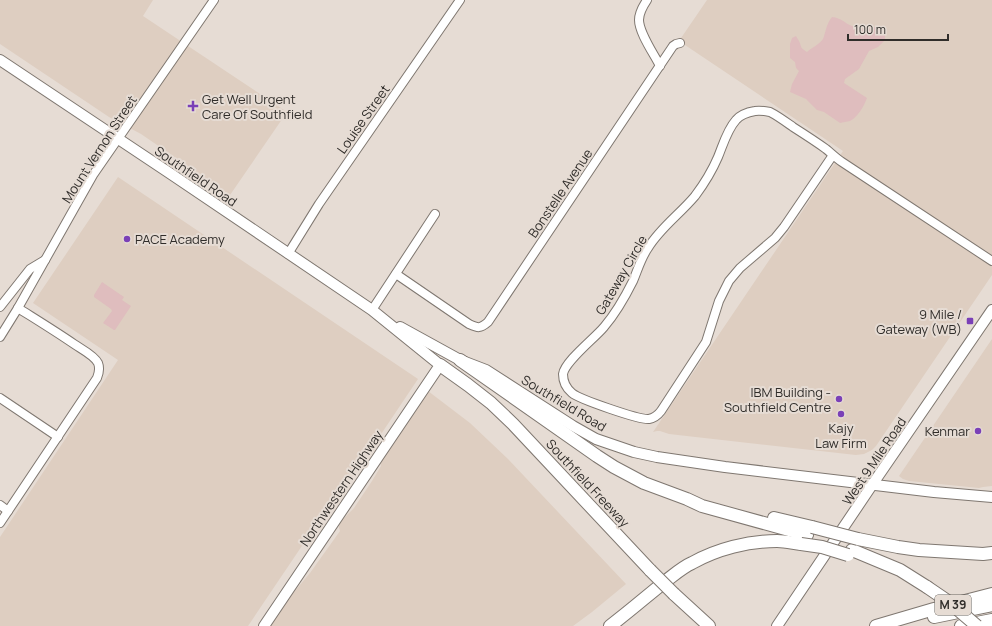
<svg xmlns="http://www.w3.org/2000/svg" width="992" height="626" viewBox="0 0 992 626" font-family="Manrope,sans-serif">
<rect width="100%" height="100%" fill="#e6dcd4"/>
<g fill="#decec1">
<path d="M 0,0 L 153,0 L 143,16 L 287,112 L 230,195 L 141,134 L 109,117 L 0,44 Z"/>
<path d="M 707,0 L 992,0 L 992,275 L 876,446 L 872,450 L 864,454 L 856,455 L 669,434 L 660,431 L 657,431 L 653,432 L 843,151 L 679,41 Z"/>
<path d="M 118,177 L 418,379 L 351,479 L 343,485 L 248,626 L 0,626 L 0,537 L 118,360 L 33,303 Z"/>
<path d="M 992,339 L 992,486 L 983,487 L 979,488 L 909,481 L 903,479 L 899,476 Z"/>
<path d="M 428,391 L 470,423 L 508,459 L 626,584 L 592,612 L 573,626 L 269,626 L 289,598 L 310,573 L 340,531 L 339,528 L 339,524 L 341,521 L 354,508 L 372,481 L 381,466 L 380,462 L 384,455 Z"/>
</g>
<g fill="#dfbdbe">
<path d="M 832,17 C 842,18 844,23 852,26 C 855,27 865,29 868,29 C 875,29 877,22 885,30 L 885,40 L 878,47 L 869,51 L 859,69 L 845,79 L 844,83 L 867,98 C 864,106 858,117 850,121 C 847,122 843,122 840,123 L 824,112 L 817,110 L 806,99 L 790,92 L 792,84 L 799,71 L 796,68 L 795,62 L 790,58 L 790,44 L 792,38 L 796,36 C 797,38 798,39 799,41 C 802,47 799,47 807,52 C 811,48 820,44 823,39 C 826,32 826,24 832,17 Z"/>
<path d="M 102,282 L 124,297 L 122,300 L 131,306 L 115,330 L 114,330 L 103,323 L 112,311 L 111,309 L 94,297 L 94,295 Z"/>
</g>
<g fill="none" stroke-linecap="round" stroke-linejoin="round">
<g stroke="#7f7770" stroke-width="10">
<g id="minor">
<path d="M 647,0 C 643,6 639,13 639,20 C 639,33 654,54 660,66"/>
<path d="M 833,155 L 784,227 L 775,238 L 740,268 L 729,281 L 719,301 L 706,342 L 661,411 C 658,415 654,418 649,419 C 639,420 579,399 572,393 C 566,388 563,381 563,374 C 565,361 595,338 604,327 C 616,313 625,297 633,281 C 638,269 641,258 648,248 C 660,228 680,214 695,196 C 704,184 712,171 718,157 C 723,145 727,130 736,120 C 741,114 749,112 755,111 C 760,110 765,111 770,112 C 778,116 786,122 793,127 C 804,134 815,141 826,149 C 831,153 836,158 842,162 L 992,261"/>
<path d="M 288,254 L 319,204 L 460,0"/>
<path d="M 396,274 L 469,324 C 478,328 480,329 488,322 L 673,46 L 676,44 L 680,43"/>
<path d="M 0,307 L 30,269 L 45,260"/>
<path d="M 372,310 L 435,214"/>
<path d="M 0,337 L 18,308 L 93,175 L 214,0"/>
<path d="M 0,398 L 58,437"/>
<path d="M 0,505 L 8,511"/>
<path d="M 0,523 L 97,378 C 99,373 100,368 98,363 C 94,355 81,349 74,344 C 55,331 37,320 18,308"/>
</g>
</g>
<g stroke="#7f7770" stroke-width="12">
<g id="major">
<path d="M 0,60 L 171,174 L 372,310 L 440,365 L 264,626"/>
<path d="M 400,327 L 460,360 L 486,370 L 573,426 L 596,439 L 634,452 L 657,457 L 725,467 L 934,492 L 992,497"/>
<path d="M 777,626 L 872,485 L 992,310"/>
</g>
</g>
<g stroke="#7f7770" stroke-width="14">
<g id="highway">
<path d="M 460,360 L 597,456 L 614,467 L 644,483 L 687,499 L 702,506 L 807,535"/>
<path d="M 440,365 L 468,385 L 491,403 L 513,424 L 650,570"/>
<path d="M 774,518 L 812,527"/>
<path d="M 858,539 L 898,547 L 919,550 L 983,554 L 992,553"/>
<path d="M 852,550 L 900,570 L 927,587"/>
<path d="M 674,594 L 709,626"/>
<path d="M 934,617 L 992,605"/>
<path d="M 610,626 C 630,611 648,595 667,580 C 675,574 683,567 692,563 C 717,549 748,541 777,541 C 785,541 793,543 801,544"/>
<path d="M 876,626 L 934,609 L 992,594"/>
<path d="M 961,626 L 992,620"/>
</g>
</g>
<use href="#minor" stroke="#fff" stroke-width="8"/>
<use href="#major" stroke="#fff" stroke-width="10"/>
<use href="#highway" stroke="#fff" stroke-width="12"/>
<g stroke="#7f7770" stroke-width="14" stroke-linecap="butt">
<g id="highway-bridge">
<path d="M 812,527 L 858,539"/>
<path d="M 801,544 L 822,547 L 848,555"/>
<path d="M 650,570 L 674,594"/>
<path d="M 927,587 L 949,602 L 977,626"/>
</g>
</g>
<use href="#highway-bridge" stroke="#fff" stroke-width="12"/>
</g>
<g fill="#7a40b7" stroke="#e6dcd4" stroke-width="1.5">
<path d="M191 100h4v4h4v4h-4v4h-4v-4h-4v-4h4z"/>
<circle cx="127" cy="239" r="4"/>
<rect x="966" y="317" width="8" height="8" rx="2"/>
<circle cx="839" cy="399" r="4"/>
<circle cx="841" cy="414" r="4"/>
<circle cx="978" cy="431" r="4"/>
</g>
<g text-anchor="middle" stroke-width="4" stroke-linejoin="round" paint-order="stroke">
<rect fill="#e6dcd4" stroke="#67625d" stroke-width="1" x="935" y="595" width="36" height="20" rx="3"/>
<g font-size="12" font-weight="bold" fill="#302d2a">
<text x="953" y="609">M 39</text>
</g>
<g font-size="13" fill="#302d2a" stroke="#e6dcd4" text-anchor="end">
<text x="202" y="104" text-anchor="start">Get Well Urgent<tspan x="202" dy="15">Care Of Southfield</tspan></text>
<text x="135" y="244" text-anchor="start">PACE Academy</text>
<text x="962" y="319">9 Mile /<tspan x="962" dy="15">Gateway (WB)</tspan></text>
<text x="831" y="397">IBM Building -<tspan x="831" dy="15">Southfield Centre</tspan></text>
<text x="841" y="433" text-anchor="middle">Kajy<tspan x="841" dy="15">Law Firm</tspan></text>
<text x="970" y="436">Kenmar</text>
</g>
<g font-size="13" fill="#302d2a" stroke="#e6dcd4">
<text transform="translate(363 119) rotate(-55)" y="5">Louise Street</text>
<text transform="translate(99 149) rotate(-57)" y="5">Mount Vernon Street</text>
<text transform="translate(196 176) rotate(34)" y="5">Southfield Road</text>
<text transform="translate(560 193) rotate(-56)" y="5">Bonstelle Avenue</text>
<text transform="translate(621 275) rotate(-60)" y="5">Gateway Circle</text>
<text transform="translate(564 403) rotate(31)" y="5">Southfield Road</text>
<text transform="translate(874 461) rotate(-56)" y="5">West 9 Mile Road</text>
<text transform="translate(588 483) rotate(47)" y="5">Southfield Freeway</text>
<text transform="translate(341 488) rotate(-56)" y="5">Northwestern Highway</text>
</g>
</g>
<path d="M848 34v6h100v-6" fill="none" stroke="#302d2a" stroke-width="2"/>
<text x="854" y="34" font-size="12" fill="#302d2a" stroke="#e6dcd4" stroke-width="3" paint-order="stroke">100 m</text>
</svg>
